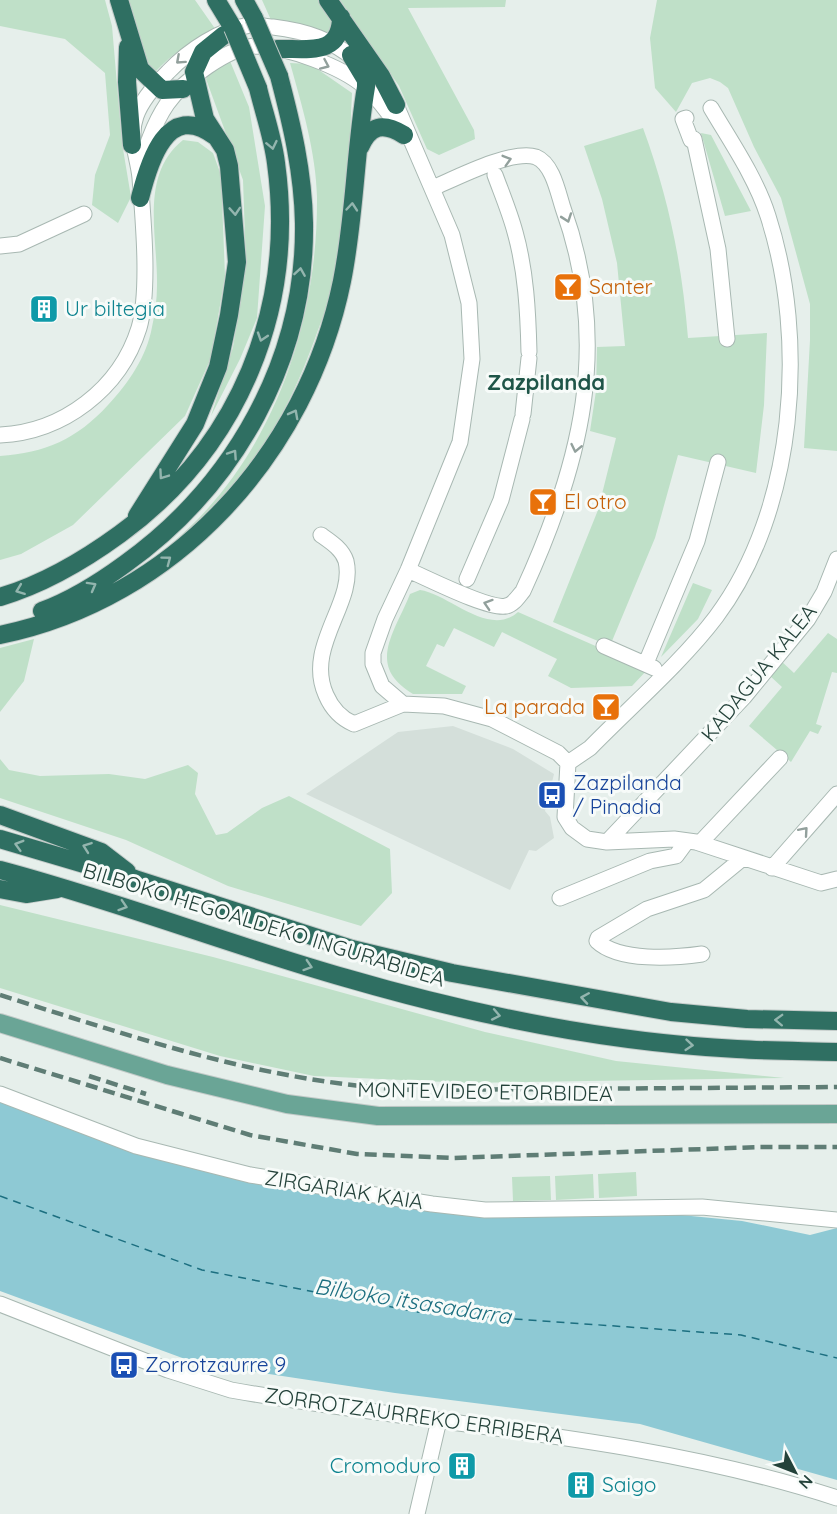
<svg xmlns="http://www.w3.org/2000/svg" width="837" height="1514" font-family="Quicksand,sans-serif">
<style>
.built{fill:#d4dfda}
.green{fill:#bfe0c8}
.water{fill:#8ec9d4}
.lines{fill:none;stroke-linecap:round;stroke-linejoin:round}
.ferry{stroke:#1c6f80;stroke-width:1.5;stroke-dasharray:8 6;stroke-linecap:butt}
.minor-casing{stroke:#a8b8b2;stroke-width:17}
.major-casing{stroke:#c2cac8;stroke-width:20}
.highway-casing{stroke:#c2cac8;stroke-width:20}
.minor{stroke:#fff;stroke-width:15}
.major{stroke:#6aa596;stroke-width:18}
.highway{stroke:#2f6f62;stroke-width:18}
.rail{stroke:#5f7d75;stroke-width:4.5;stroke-dasharray:12 6;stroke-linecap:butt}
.highway-bridge-casing{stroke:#c2cac8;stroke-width:20;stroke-linecap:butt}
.highway-bridge{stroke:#2f6f62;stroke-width:18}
.oneway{stroke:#92a09c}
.oneway2{stroke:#93b5ae}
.labels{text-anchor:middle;stroke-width:6;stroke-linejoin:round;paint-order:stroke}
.food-label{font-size:21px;fill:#c56008;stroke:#f7fbf9;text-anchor:start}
.culture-label{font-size:21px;fill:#0d838f;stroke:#f7fbf9;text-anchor:start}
.street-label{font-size:21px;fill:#24423a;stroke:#f7fbf9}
.transit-label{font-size:21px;fill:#164399;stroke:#f7fbf9;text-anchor:start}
.neighbourhood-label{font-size:22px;font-weight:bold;fill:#1f5548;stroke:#f7fbf9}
.water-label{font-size:22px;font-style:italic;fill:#1c6f80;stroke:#f7fbf9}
</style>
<rect width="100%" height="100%" fill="#e6efeb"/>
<path class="built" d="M453,726L513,749L554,774L545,811L550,817L554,838L536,851L529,850L510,890L306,794L398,732Z"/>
<path class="green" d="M0,0H105L112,26L122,143L131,197L118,223L92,205L95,175L110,135L105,73L65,39L0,26Z
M126,0H195L216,30C192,40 173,53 155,72L145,62Z
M262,0H319L335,21L331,37L271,20Z
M340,0H506L505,7L408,8L474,130L475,139L439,155L427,149L399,86Z
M657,0H837V451L804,448L810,340V304L781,198L754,147L728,88L720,82L710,78L692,83L676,112L655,88L650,38Z
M230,61L249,107L265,206L257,318L240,359L211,416L233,347L246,265L243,180L206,79L210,73Z
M290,63L310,64L352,93C349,155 349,218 336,279C332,296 324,314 318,330C283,430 241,491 158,556C171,544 185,532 198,519C280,434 318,313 317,197C316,152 302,106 290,63Z
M643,128C669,199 682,264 688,338L767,333L764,405L756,473L678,455L655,538L612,641L605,644L553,622L598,510L616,438L590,431L596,391L597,347L625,346L617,263L602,199L584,146Z
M701,133L711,135L751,211L725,216Z
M183,140L198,142L213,153L221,175L225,276L211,358L185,416L73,525L21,554L0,560V456C45,453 77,439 108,405C128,384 147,356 152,327C155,314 157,299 157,286C158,237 139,175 183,140Z
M693,583L712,590L698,619L661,657Z
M420,590C449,594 489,638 518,612L648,669L632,686L571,688L548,676L557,659L502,632L494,647L454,628L444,647L437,644L426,666L466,686L462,694H413C366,666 394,634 410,594Z
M828,633L837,639V673L832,672L816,724L822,726L818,734L810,731L791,762L749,726L782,687L769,675L780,660L794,673Z
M34,639L24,681L0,712V648Z
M0,759L9,770L40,776L109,774L145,779L188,765L198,773L195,794L216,835L227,833L262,808L289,796L390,849L392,893L361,926L228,886L126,840L0,798Z
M0,905L213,957L485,1032L616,1061L784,1078L468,1083L314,1076L220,1056L0,988Z
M636,1172L637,1196L599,1198L598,1174Z
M593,1174L594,1198L556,1200L555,1176Z
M550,1176L551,1200L513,1201L512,1177Z"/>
<path class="water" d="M0,1099L99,1139L331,1191L608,1213L681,1215L742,1221L810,1235L837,1228V1480L640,1424L395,1393L196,1363L0,1291Z"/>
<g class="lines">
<path class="ferry" d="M0,1196L202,1270L417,1312L741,1335L837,1358"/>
<g class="minor-casing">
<path id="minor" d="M389,96L396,105L452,235L469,303L472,359L460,442L408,570L385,619L373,653V664L382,686L403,704L444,706L492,719L558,753L568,763
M686,118L683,119L691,140L694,139L718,249L727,339
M140,172C144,151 154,123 167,104C183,81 229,46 257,46C288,47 340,66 364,86C378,98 389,113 399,128
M495,175C502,194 510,213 515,232C526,271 528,312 529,352
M0,246L19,244L84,214
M523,414L529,358
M0,435C63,432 120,389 139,328C150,290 143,218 140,178C138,156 128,138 136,116C142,99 156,84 168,72C189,50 219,30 250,25C257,24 266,27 273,27C307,31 332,40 359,62
M321,535C331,542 342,549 346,561C356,603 304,646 326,695C332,709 340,718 354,724L403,704
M408,570C427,578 489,610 506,606C513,605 518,597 523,591C581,465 612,344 563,208C558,193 553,164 536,157C512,149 456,178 433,188
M467,579L501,500L522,419
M604,646L654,668
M646,663L697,541L718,462
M568,763L590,748C630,707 682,662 716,617C796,510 808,340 768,216C756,178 731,142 711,108
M568,763L565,817L572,828L587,839L607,842L674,839L696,842L821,883L837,879
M607,842L744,697L808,619L824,592L837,559
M700,843L780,758
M772,868L837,794
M560,898L650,861L676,856L687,841
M702,954C674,958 619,962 597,941L598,938L647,909L704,890L743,858
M0,1094L136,1146L250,1175L432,1204L485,1210L702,1207L837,1220
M0,1304L168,1370L231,1390C433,1426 640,1434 837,1498
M417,1514L439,1420"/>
</g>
<g class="major-casing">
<path id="major" d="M0,1023L167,1075L287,1104L378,1116L837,1114"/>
</g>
<g class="highway-casing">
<path id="highway" d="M119,0L140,69L162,90L183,89
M216,0L233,28
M244,0L254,18
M328,0L381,76L396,105
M128,47L127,82L132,145
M277,49C306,48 341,57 341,17
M360,147C370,125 383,122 404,135
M140,198C149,162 167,100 215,136
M137,516L195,424L218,367L229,315L237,262L229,166L225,150L205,119L194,72L203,52L224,35
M0,597C44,584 83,561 120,534C239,447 296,309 276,163C273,138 264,113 258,88
M42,611C72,600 99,583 125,564C234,486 306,360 304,223C303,172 292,125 279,76
M0,635C175,599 307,453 342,281C355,217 355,151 366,87V80L351,55
M0,815L101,852L127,872
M0,839L135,879L352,949L452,973L671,1012L747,1019L837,1021
M0,870C117,901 230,945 346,978C473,1015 605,1042 737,1049C770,1051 804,1051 837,1052
M0,889L26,894L57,889"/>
</g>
<use href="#minor" class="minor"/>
<use href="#major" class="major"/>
<use href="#highway" class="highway"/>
<path class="rail" d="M0,995C137,1038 266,1083 412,1090L837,1087
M0,1058L250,1135L357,1154L453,1158L760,1147H837
M89,1076L146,1094"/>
<g class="highway-bridge-casing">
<path id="highway-bridge" d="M254,18L279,76
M233,28L258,88"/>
</g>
<use href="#highway-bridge" class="highway-bridge"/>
</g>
<defs><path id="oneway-chevron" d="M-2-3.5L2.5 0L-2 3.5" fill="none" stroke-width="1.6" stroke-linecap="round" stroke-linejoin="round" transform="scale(1.5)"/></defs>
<g class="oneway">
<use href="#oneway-chevron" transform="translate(180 60) rotate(138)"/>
<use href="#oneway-chevron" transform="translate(325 65) rotate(24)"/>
<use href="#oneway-chevron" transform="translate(507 160) rotate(-17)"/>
<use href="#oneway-chevron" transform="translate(567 218) rotate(71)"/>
<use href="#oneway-chevron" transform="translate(576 448) rotate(102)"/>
<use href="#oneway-chevron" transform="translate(488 604) rotate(-162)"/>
<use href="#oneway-chevron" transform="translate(804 831) rotate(-49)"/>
</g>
<g class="oneway2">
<use href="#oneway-chevron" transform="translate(272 145) rotate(78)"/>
<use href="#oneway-chevron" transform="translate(352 207) rotate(-85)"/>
<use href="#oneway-chevron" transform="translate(235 211) rotate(86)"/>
<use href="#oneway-chevron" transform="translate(300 272) rotate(-81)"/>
<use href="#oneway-chevron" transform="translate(262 337) rotate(108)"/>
<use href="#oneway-chevron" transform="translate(294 414) rotate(-62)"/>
<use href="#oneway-chevron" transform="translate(233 454) rotate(-56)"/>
<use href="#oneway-chevron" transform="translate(163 475) rotate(125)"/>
<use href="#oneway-chevron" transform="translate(167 560) rotate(-37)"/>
<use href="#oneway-chevron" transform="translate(92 586) rotate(-29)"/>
<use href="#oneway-chevron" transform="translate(20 590) rotate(159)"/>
<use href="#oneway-chevron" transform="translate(19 845) rotate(-164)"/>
<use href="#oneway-chevron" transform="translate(87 847) rotate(-160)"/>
<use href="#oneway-chevron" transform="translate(123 906) rotate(18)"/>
<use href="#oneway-chevron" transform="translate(308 966) rotate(18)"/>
<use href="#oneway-chevron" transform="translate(585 998) rotate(-171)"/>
<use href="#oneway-chevron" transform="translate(496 1015) rotate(11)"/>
<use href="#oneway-chevron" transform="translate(779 1020) rotate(-178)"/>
<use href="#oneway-chevron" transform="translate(689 1045) rotate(5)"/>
</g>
<defs>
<g id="bar-square" transform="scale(1.5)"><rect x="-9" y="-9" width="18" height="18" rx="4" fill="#e8710a" stroke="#f7fbf9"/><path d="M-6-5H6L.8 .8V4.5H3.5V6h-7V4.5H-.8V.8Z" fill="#fff"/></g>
<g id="building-square" transform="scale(1.5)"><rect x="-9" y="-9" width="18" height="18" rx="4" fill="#0f9aa8" stroke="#f7fbf9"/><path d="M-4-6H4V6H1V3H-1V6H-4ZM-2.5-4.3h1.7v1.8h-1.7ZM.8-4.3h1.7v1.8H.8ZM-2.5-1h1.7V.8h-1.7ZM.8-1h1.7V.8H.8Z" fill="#fff"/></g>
<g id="bus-square" transform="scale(1.5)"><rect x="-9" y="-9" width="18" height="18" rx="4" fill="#1a4fb4" stroke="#f7fbf9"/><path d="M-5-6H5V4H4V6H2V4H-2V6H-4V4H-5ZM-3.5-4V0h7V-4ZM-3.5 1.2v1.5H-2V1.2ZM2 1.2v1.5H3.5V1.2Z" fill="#fff"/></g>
</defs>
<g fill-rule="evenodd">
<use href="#bar-square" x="568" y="287"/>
<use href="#building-square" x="44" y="309"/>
<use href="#bar-square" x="543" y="502"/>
<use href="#bar-square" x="606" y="707"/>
<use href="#bus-square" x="552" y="795"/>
<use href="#bus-square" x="124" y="1365"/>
<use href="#building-square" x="462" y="1466"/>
<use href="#building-square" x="581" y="1485"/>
</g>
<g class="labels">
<g class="food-label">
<text x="589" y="294">Santer</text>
<text x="564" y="509">El otro</text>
<text x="585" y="714" text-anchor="end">La parada</text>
</g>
<g class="culture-label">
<text x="65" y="316">Ur biltegia</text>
<text x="441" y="1473" text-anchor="end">Cromoduro</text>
<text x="602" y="1492">Saigo</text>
</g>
<g class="street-label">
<text transform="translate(759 673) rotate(-51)" y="7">KADAGUA KALEA</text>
<text transform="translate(264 925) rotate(17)" y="7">BILBOKO HEGOALDEKO INGURABIDEA</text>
<text transform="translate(485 1092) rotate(1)" y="7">MONTEVIDEO ETORBIDEA</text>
<text transform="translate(344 1190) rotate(9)" y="7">ZIRGARIAK KAIA</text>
<text transform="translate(414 1416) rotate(8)" y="7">ZORROTZAURREKO ERRIBERA</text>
</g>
<g class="transit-label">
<text x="573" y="790">Zazpilanda<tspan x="573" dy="24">/ Pinadia</tspan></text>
<text x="145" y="1372">Zorrotzaurre 9</text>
</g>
<g class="neighbourhood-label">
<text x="546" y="390">Zazpilanda</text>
</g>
<g class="water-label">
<text transform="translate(413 1301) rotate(9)" y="8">Bilboko itsasadarra</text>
</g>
</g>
<g transform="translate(795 1472) rotate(132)" stroke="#f7fbf9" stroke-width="4.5" paint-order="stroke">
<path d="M0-4.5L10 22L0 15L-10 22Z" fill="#24423a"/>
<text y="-9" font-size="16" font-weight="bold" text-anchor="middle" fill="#24423a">N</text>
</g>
</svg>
